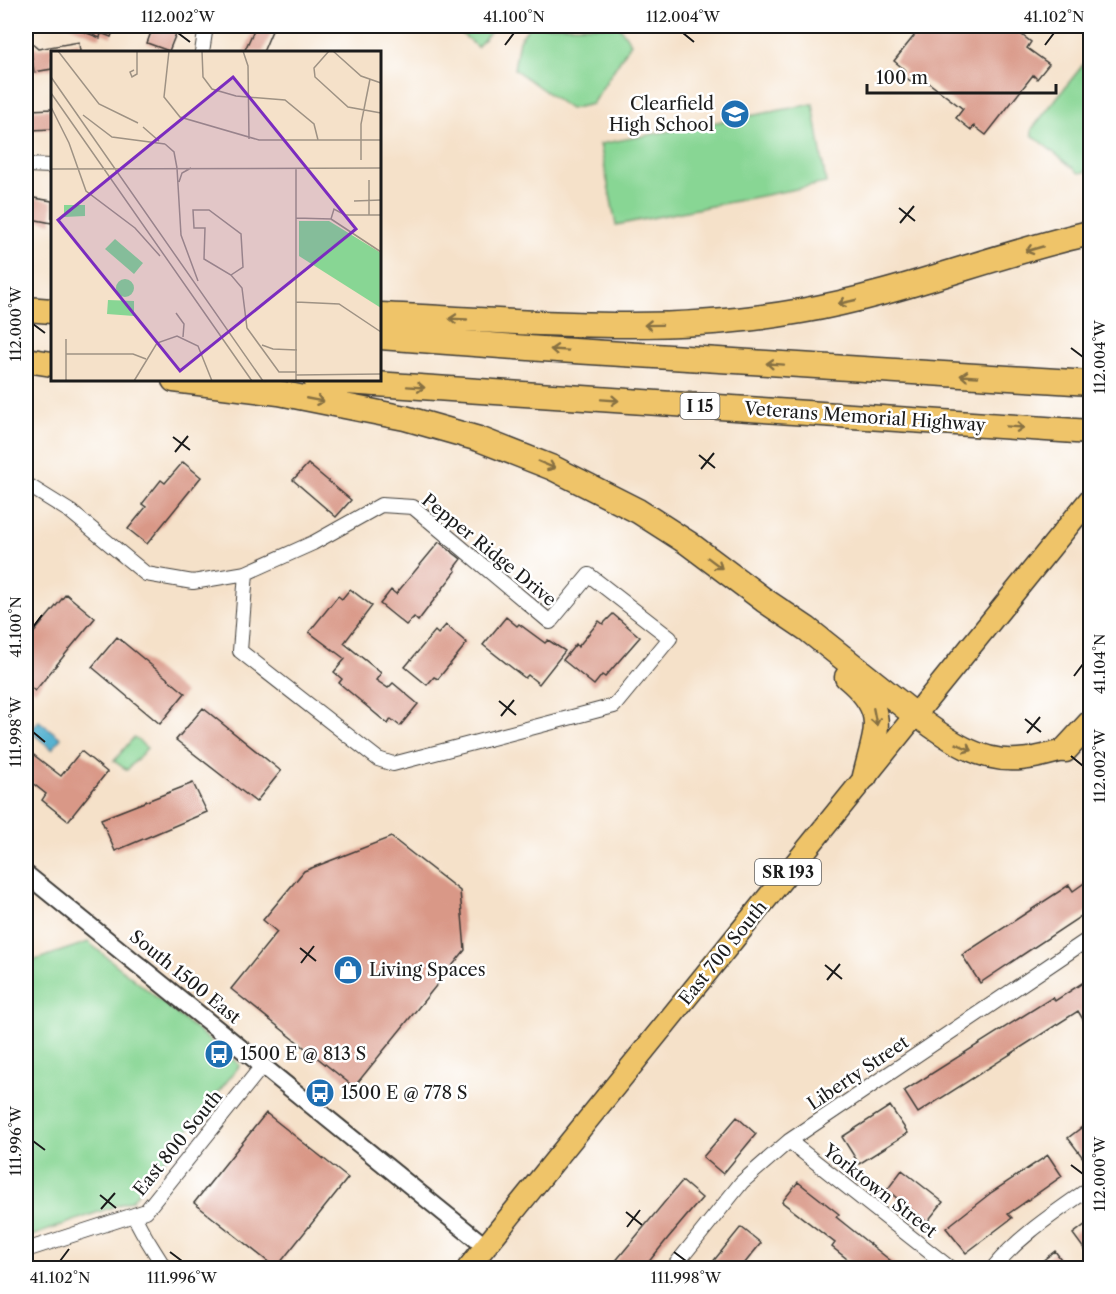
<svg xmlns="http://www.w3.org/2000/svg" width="1116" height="1294" font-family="'Libre Caslon Text',serif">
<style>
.green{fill:#88d694;stroke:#527958;stroke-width:1.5}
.water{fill:#52b1d0;stroke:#376676;stroke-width:1.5}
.building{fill:#d99887}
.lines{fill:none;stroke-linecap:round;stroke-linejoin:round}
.minor-casing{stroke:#3d3a36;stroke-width:16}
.tertiary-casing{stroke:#3d3a36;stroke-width:20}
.primary-casing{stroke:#3d3a36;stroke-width:24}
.motorway-casing{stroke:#3d3a36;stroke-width:27}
.minor{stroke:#fff;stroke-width:14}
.tertiary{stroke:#fff;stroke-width:16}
.primary{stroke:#efc469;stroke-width:21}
.motorway{stroke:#efc469;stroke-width:24}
.oneway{stroke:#867042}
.ticks{fill:none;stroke:#1c1c1c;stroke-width:2}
.labels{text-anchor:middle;stroke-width:5;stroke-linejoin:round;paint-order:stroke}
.shield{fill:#fff;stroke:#606060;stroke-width:1.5}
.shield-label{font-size:16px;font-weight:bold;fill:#1c1c1c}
.poi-label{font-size:18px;fill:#1c1c1c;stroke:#fff;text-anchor:start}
.street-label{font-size:18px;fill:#1c1c1c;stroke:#fff}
.inset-road{fill:none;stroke:#9e9284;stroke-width:1.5}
.view{fill:#7b2cbf;fill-opacity:0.15;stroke:#7b2cbf;stroke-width:3}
.inset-edge{fill:none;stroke:#1c1c1c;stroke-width:3}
.neatline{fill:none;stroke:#1c1c1c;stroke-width:2}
.ticks-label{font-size:15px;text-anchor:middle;fill:#1c1c1c}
</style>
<rect width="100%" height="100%" fill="#fff"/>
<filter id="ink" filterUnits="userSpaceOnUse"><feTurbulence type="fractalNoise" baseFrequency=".0167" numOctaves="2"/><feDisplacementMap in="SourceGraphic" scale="12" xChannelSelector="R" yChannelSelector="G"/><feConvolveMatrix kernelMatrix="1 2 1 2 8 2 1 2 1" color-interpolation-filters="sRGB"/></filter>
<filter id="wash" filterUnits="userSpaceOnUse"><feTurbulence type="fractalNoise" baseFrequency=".008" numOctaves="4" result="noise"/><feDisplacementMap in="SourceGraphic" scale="24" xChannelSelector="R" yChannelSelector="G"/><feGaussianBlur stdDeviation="1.35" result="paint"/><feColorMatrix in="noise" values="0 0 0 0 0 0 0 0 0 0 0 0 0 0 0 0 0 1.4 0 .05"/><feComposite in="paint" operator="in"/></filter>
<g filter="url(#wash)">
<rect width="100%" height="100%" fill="#f5e1c9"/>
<path class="green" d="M453,26H496L477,47Z
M530,26H619L631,43L592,104L570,109L514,69L519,40Z
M1090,56V165L1085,172L1079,173L1032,135V129Z
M813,104L826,183L616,225L600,144Z
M134,737L147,748L127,770L114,761Z
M88,942L240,1065L132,1200L26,1238V963Z"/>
<path class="water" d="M39,721L61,738L52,749L30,731Z"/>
<g id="blocks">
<path class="building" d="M69,26H115L111,37L101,33L100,38Z
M157,26H179L169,51L147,43L153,27L156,29Z
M253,26H274L263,52H244L253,32Z
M922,26H1010L1031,42L1027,48L1049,64L1037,79L1033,75L986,135L974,126L971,130L956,118L963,109L921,77L915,85L902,74L905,70L894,61Z
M30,42L38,49L79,42L80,52H52V69L34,72Z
M52,109V129L31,130L30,110Z
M28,197L52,201V223L26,218Z
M183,462L201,477L147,544L128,529L146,507L142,504L161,480L165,483Z
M308,464L351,500L336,517L293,480Z
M439,542L461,559L454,568L456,571L418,621L414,617L406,625L380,604L391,590L396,594Z
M350,589L372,606L344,643L381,673L376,680L388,688L393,683L418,704L400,726L391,719L388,724L339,683L342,679L334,672L345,659L309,632L338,596L342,599Z
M66,594L95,618L35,691L26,683V642Z
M613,614L640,637L605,677L602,675L594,685L563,660L576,644L578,647L599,621L603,624Z
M506,617L517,626L519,624L545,643L548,640L565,651L539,684L528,675L525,678L483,645Z
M446,625L467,643L438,679L434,677L427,685L405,667L435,631L438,634Z
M117,637L185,693L160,724L92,667Z
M203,708L281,771L256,802L176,740Z
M26,749L61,776L81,751L107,772L68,821L42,800L46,794L26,778Z
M193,783L207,812L115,851L101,819Z
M391,837L460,891L465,950L354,1087L231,989L277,932L263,920L304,871Z
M1090,879V910L980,983L962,955L1069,885L1073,891Z
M1090,978V1017L1084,1021L1078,1011L918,1113L904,1091L1053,997L1055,1001Z
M890,1106L908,1133L859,1164L842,1137Z
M266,1113L348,1178L276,1268L194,1203Z
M737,1117L756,1134L723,1174L703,1157Z
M1090,1121V1167L1068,1138Z
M1048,1155L1062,1176L1008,1214L1012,1218L966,1253L946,1228L992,1192Z
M902,1170L943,1202L927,1222L887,1190Z
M682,1181L702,1198L668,1238L643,1269H609Z
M798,1182L839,1214L836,1217L901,1269H860L832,1247L835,1243L782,1202Z
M1090,1221V1257L1073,1234Z
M741,1227L761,1243L740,1269H707Z
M1055,1251L1068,1269H1032Z"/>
</g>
</g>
<g filter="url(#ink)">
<use href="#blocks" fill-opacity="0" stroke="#3d3a36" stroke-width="1.5"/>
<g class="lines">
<g class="minor-casing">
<path id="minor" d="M202,52L206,26
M26,165L52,166
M26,484L71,512L146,574L193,582L246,573L313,543L381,505L413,507L550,622L589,575L670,638L614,706L393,764L378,759L240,651L246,573
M789,1141L950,1268
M26,1250L134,1215
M161,1268L164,1267C154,1250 142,1234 134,1215L146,1211L263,1065
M673,1268L742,1182L789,1141L1090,938
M993,1268C1020,1235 1055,1213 1090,1188"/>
</g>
<g class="tertiary-casing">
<path id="tertiary" d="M26,874L486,1247"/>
</g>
<g class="primary-casing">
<path id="primary" d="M915,715C947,739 982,765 1024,759C1038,758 1052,753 1065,750
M468,1268L1090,499"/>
</g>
<g class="motorway-casing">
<path id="motorway" d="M26,309L52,311
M380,315C520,321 662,336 801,311C900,294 993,255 1090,233
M380,337L542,349L1090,383
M26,360L52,364
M174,380L279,393L405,418L479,439L553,468L638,511L688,543L764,600L807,629L915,715
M316,380L1090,432
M847,677C889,712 876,730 865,776
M1065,750L1090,723"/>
</g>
<use href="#minor" class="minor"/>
<use href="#tertiary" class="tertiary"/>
<use href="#primary" class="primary"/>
<use href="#motorway" class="motorway"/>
</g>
<defs><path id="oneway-shaft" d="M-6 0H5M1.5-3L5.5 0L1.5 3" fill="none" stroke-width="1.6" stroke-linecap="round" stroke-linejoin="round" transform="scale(1.5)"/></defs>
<g class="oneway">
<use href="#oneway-shaft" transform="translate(1034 249) rotate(164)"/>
<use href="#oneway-shaft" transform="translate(847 302) rotate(167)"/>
<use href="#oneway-shaft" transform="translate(458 319) rotate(-177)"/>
<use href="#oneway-shaft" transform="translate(653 325) rotate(179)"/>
<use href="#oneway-shaft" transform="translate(559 350) rotate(-176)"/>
<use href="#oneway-shaft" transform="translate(775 364) rotate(-176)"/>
<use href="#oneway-shaft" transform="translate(969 376) rotate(-176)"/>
<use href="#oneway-shaft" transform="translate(416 387) rotate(4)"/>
<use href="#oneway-shaft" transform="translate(315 400) rotate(11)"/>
<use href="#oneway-shaft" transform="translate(610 400) rotate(4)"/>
<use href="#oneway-shaft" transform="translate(1015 427) rotate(4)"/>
<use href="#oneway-shaft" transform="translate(547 465) rotate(23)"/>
<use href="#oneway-shaft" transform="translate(715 563) rotate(37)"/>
<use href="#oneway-shaft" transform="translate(875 717) rotate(79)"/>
<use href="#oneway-shaft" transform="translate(964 747) rotate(23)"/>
</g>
</g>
<path class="ticks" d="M178,33L190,42M683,33L694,42M505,45L514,33M1045,45L1054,33M899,208L915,221M900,223L914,206M33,324L45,333M1071,348L1083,357M173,437L190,450M175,452L188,436M699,455L715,468M701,469L714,453M33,627L42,615M1074,676L1083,664M499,701L516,715M501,716L514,700M1025,719L1041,732M33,732L45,742M1027,733L1040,717M1071,756L1083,766M300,948L316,961M301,963L314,946M825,965L842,979M827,980L840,964M33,1141L45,1150M1071,1165L1083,1174M100,1195L116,1208M101,1209L115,1193M626,1212L642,1225M627,1227L640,1210M170,1252L182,1261M674,1252L686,1261M60,1261L69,1249"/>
<defs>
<g id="school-disc" transform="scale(1.5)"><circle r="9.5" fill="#1f6fb2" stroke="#fff"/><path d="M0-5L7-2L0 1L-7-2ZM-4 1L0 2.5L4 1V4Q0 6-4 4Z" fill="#fff"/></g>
<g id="shop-disc" transform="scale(1.5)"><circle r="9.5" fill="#1f6fb2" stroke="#fff"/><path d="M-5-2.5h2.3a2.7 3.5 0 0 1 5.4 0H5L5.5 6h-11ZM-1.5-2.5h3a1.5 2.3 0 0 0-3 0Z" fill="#fff"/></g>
<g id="bus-disc" transform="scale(1.5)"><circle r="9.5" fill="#1f6fb2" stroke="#fff"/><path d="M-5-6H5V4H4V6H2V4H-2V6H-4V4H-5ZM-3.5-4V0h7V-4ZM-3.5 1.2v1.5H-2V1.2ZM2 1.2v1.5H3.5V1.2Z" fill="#fff"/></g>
</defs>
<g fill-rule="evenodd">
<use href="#school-disc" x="735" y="114"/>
<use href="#shop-disc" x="348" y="970"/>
<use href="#bus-disc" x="219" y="1054"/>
<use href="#bus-disc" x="320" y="1093"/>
</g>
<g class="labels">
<g class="shield">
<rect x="680.5" y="393" width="39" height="26" rx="4.5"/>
<rect x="755" y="859" width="66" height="26" rx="4.5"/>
</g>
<g class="shield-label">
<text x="700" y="412">I 15</text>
<text x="788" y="878">SR 193</text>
</g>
<g class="poi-label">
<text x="714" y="110" text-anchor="end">Clearfield<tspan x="714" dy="21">High School</tspan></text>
<text x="369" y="976">Living Spaces</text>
<text x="240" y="1060">1500 E @ 813 S</text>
<text x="341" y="1099">1500 E @ 778 S</text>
</g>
<g class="street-label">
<text transform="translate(865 417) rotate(4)" y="6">Veterans Memorial Highway</text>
<text transform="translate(489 550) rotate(39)" y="6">Pepper Ridge Drive</text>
<text transform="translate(723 953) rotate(-51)" y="6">East 700 South</text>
<text transform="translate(185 977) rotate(39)" y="6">South 1500 East</text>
<text transform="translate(858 1073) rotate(-34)" y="6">Liberty Street</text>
<text transform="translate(178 1143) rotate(-51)" y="6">East 800 South</text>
<text transform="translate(880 1191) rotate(38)" y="6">Yorktown Street</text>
</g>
</g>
<g transform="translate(51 51)">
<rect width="330" height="330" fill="#f5e1c9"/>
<path d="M13,154H34V165L13,166ZM248,170H278L330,202V257L248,205ZM64,188L92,212L83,223L54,198ZM65 237a9 9 0 1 1 18 0a9 9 0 1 1-18 0ZM57,249L83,250V265L56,263Z" fill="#88d694"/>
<path class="inset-road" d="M7,0L48,53L87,72M118,0L113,46L129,66L208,89H330M151,0L152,26L161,38L185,45L234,49L263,73L267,89M192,0L197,15L198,88M278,0L263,17L264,26L297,56L330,62M282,0L310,25L330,32M83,19L79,21L81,26L86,23V0M0,26L212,330M0,42L201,330M0,56L18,92L35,140L84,177L109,205M32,64L61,86L114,93M92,76L108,90M114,93L123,101L126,117M310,109V73L319,28M126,117L130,184L147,230M0,118L330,117M245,118V330M318,129V164M128,131L131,122L140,117M303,150L330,149M245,167L280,168L283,158L294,164H330M280,168L330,201M180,224L192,216L190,183L158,159H142L143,177H154L153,208L180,224L191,237L196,277L228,321H246M245,251L288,253L330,281M125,262L133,273L132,286M15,288V330M211,294L222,298L246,299M15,303H82L95,308M245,324L330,323M83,330L106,292L126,285L147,295L161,330"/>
<path class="view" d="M182,26L305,178L129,320L7,169Z"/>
<rect width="330" height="330" class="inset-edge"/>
</g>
<rect width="1116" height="1294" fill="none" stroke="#fff" stroke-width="66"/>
<path d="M867 84v9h189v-9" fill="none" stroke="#1c1c1c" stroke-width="3"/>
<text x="876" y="84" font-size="18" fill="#1c1c1c" stroke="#ffffff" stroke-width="4.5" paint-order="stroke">100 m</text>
<rect x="33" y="33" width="1050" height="1228" class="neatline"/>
<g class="ticks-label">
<text x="178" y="22">112.002°W</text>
<text x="514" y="22">41.100°N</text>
<text x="683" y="22">112.004°W</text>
<text x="1054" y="22">41.102°N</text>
<text transform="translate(16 324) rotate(-90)" y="5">112.000°W</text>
<text transform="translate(1100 357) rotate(-90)" y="5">112.004°W</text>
<text transform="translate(16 627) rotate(-90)" y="5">41.100°N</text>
<text transform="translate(1100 664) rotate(-90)" y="5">41.104°N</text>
<text transform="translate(16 732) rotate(-90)" y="5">111.998°W</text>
<text transform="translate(1100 766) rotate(-90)" y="5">112.002°W</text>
<text transform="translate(16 1141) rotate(-90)" y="5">111.996°W</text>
<text transform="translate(1100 1174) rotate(-90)" y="5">112.000°W</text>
<text x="60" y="1283">41.102°N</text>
<text x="182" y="1283">111.996°W</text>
<text x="686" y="1283">111.998°W</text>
</g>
</svg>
